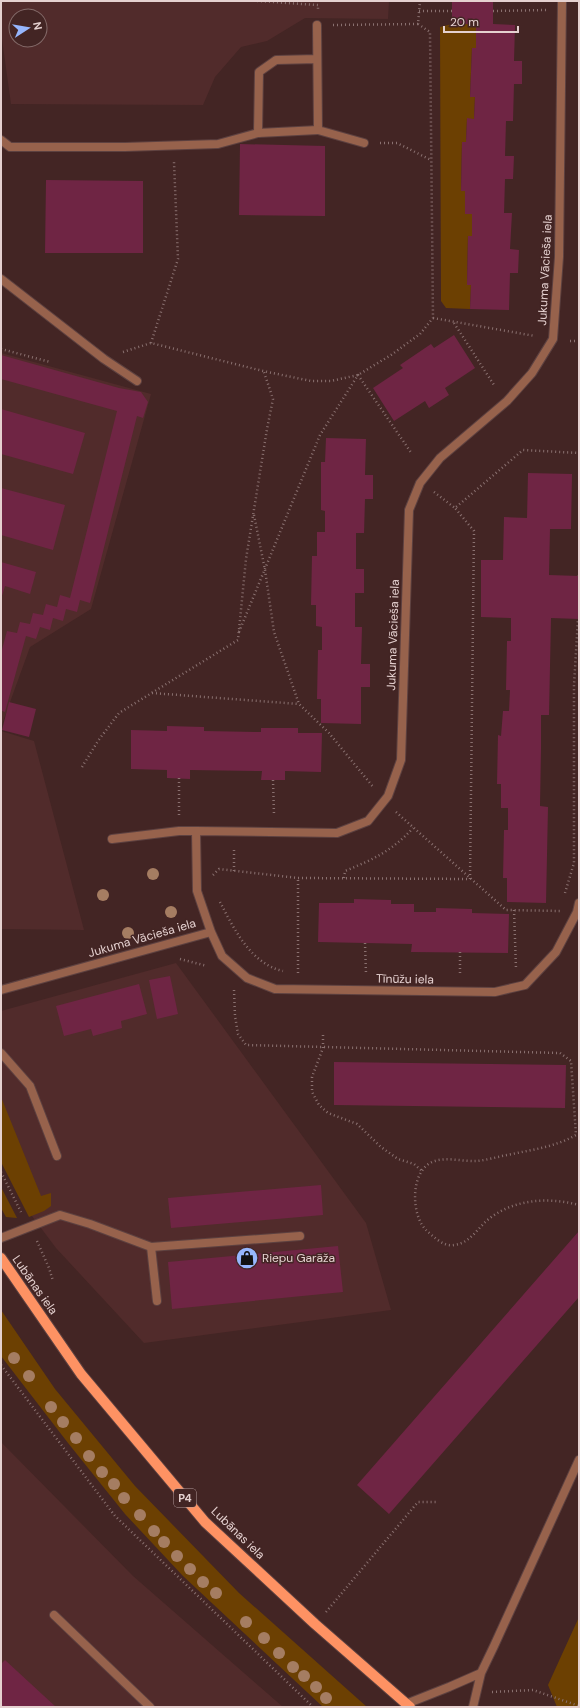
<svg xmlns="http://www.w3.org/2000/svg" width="580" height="1708" font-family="'DM Sans',sans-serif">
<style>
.built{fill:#512b2b;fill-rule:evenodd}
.green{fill:#6c4002}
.building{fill:#6f2544}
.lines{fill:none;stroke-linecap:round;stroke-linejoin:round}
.lane-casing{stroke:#5d4140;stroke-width:10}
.street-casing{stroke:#5d4140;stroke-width:10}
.primary-casing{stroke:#5d4140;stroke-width:12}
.path{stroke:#8a7170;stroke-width:2.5;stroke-dasharray:1 3;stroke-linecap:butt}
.lane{stroke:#97624c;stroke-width:8}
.street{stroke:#97624c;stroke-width:8}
.primary{stroke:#fe9263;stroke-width:10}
.tree{fill:#a57d62}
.labels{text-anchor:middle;stroke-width:3;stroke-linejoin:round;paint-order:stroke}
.shield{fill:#432524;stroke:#b49d9c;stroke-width:1}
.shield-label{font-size:11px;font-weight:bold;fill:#e5d1d0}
.street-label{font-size:12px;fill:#e5d1d0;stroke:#432524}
.poi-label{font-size:12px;fill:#e5d1d0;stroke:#432524;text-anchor:start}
</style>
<rect width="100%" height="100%" fill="#432524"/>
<path class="built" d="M1,1H389L388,19L305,18L267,41L241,47L215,77L203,105L11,104L1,32ZM16,16H40V40H16Z
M1,353L151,394L91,609L30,647L1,727Z
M1,731L34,741L84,930L1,929Z
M176,963L366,1223L391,1310L144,1343L56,1248L26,1208L1,1143V1011Z
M1,1442L133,1576L283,1707H1Z"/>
<path class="green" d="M452,24H476V48H472L470,97H475L474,119H467L466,142H462L461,191H465V214H472V236H468L467,285H471L470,309L446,308L441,301L440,27Z
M1,1097L41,1196L51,1193V1206L44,1211L29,1217L1,1162Z
M1,1187L17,1218L6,1217L1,1208Z
M1,1310L55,1389L135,1486L239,1593L367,1707H323L183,1576L125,1514L68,1443L1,1356Z
M579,1617V1707H557L548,1685Z"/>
<path class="building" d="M452,1H493V24L515,25L514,61H522V84H514L513,121H506L505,156H514L513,179H505L504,213H512L510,249L519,250L518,273H510L509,310L470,309L471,285H467L468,236H472V214H465V191H461L462,142H466L467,118L474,119L475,97H470L472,48H476V24H452Z
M240,144L325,146V216L239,215Z
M46,180L143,181V253H45Z
M454,335L475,368L445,388L449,395L429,408L425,401L394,421L373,388L403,368L400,365L431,344L434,348Z
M1,355L119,388L141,392L148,402L143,418L137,416L90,603L80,600L77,612L66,609L63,621L53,618L50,630L40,627L36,639L26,636L5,712L2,711L1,715V653L7,631L17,633L20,622L30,624L33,613L43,615L46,604L57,607L60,595L70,598L117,411L1,379Z
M1,409L85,433L73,474L1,454Z
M326,438L366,439L365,475H373V499H365L364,533H356V569H364V593H355V627H362L361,664H370V687H361V724L321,723V699H317L318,650H322V627L316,626V605H311L312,556H317V532H325V511L321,510V462H325Z
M528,473L572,474L571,529H550L549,575L579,576V619L551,618L549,715H541V749L540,806L548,807L546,903L507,902V878H503L504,830H508V808H501V784H497L498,735L501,736L503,711H509L510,690H506L507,641H511V618L481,617V560H503L504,517L527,518Z
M1,488L65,505L53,550L1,535Z
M1,562L36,572L30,594L5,586L1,599Z
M9,702L36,709L29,737L2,730Z
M167,726L204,727V731L261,732V728H298V733H322L321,772L285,771V780H261L262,771L190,770V779L167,778V770L131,769V730L167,731Z
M354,899L391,900V904H414V912H436V908L472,909V913L509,914L508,953L411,952L412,944L318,942L319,903H354Z
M170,976L178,1014L157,1019L149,980Z
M139,984L147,1014L121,1021L122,1028L93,1036L91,1029L64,1036L56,1006Z
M334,1062L566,1065L565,1108L334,1105Z
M321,1185L323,1215L171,1228L168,1198Z
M579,1231V1297L389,1514L357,1485Z
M338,1246L343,1292L172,1309L168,1262Z
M5,1660L56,1707H1V1664Z"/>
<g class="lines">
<g class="lane-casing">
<path id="lane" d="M317,25L318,130L364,143
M258,133L259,72L276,60L317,59
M1,1053L30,1086L57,1156
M1,1238L60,1215L90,1224L151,1247L300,1236
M151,1247L157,1301
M54,1615L150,1707
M406,1704L449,1687L481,1673
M473,1707L481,1673L494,1646L579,1460"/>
</g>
<g class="street-casing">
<path id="street" d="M562,1L559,257L553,339L532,373L507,401L440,458L420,483L409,510L401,760L388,796L368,821L337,833L196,831L197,891L211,932L222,956L247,978L275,989L495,992L525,985L556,952L577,912L579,903
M1,140L10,147H125L218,144L258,133L318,130
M1,279L104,359L137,381
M112,839L179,831H196
M1,990L211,932"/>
</g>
<g class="primary-casing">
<path id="primary" d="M1,1258L81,1374L205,1522L315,1624L410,1707"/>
</g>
<path class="path" d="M257,1L318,5V9
M419,11H452
M493,11L547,10
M333,25L418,24L420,1
M380,143H397L431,160
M433,318L535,336
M454,323L494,385
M570,341H579
M151,343L178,259L174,162
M1,349L50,362
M123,352L151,343L263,371L311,381H331L358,375L391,355L420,334L433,318L430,32L418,24
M434,492L455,508L523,450L579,453
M254,515L265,570L274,632L299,704L329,733L374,788
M579,576V572
M239,632L320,435L358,375L412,454
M152,693L299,704
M82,767L98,741L119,713L238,640L246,559L267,429L273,399L264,372
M179,778V816
M273,780L274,815
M396,812L506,910L560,911
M234,871V847
M213,875L219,869L298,878L470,879L474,531L455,508
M344,878L345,871C374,859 392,851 413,828
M565,893L574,863V685L578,619
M220,902C234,929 251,964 283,971
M514,910L516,969
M365,943L366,974
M460,952V976
M180,959L207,966
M298,973V878
M234,990L235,1016L238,1034L246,1045L560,1053L571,1061L576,1135C555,1147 531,1150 507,1155C497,1157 487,1160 477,1161C463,1162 446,1156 432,1162C410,1172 411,1215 426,1230C433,1236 443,1247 454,1245C471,1243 477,1228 490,1218C515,1199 549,1197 579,1205
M323,1035V1048L312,1077V1092L319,1105L328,1113L357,1124L381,1147L398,1159L414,1164L422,1171
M1,1172L21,1212
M37,1241L49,1268L53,1281
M1,1365L115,1516L313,1707
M326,1612L418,1502H436
M492,1692L533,1690L579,1706"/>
<use href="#lane" class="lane"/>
<use href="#street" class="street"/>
<use href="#primary" class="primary"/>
</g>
<g class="tree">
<circle cx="153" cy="874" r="6"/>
<circle cx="103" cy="895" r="6"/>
<circle cx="171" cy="912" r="6"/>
<circle cx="128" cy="933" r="6"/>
<circle cx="14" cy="1358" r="6"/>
<circle cx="29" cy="1376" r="6"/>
<circle cx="51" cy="1407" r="6"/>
<circle cx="63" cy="1422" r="6"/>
<circle cx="76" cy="1438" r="6"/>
<circle cx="89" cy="1456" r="6"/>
<circle cx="102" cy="1472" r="6"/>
<circle cx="114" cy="1484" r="6"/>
<circle cx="124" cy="1498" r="6"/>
<circle cx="140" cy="1515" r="6"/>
<circle cx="154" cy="1531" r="6"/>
<circle cx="164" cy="1542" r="6"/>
<circle cx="177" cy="1556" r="6"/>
<circle cx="190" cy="1569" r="6"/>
<circle cx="203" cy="1582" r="6"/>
<circle cx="216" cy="1593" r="6"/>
<circle cx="246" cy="1622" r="6"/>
<circle cx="264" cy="1638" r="6"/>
<circle cx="279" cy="1653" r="6"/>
<circle cx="293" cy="1667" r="6"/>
<circle cx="304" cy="1676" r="6"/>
<circle cx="316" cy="1687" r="6"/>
<circle cx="326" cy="1698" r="6"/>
</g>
<defs>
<g id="shop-disc" transform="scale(1.15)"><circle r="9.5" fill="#96b6fd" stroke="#432524"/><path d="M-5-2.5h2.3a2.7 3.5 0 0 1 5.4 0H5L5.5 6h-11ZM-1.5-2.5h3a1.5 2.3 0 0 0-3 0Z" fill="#111"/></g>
</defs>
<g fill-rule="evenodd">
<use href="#shop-disc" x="247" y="1258"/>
</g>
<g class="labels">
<rect class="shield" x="174" y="1489" width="22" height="18" rx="3"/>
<g class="shield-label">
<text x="185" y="1502">P4</text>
</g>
<g class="street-label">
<text transform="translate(545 270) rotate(-87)" y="4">Jukuma Vācieša iela</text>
<text transform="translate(393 635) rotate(-88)" y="4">Jukuma Vācieša iela</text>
<text transform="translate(142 938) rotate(-16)" y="4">Jukuma Vācieša iela</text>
<text transform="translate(405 979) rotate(1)" y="4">Tīnūžu iela</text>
<text transform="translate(35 1285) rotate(55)" y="4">Lubānas iela</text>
<text transform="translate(238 1533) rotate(44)" y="4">Lubānas iela</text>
</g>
<g class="poi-label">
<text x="262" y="1262">Riepu Garāža</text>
</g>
</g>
<rect width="580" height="1708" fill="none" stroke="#e5d1d0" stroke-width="4"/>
<g transform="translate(28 28) rotate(78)"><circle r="19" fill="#432524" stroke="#846a69"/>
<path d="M0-3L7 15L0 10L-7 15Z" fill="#96b6fd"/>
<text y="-6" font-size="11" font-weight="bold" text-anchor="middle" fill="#e5d1d0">N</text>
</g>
<path d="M444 26v6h74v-6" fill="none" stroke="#e5d1d0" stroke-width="2"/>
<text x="450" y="26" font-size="12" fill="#e5d1d0" stroke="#432524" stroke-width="3" paint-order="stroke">20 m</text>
</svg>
